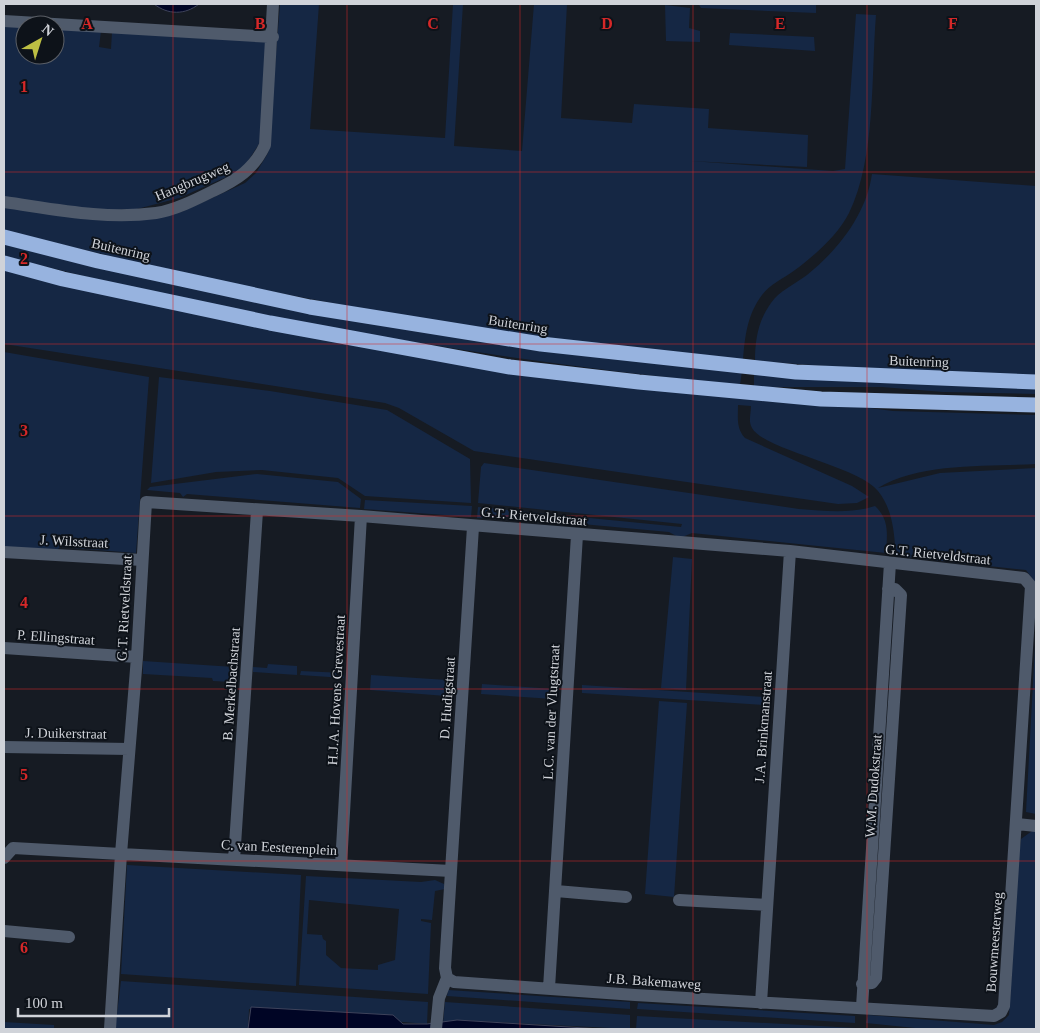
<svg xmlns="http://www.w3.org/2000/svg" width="1040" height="1033" font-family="'Times New Roman',serif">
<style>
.green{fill:#152744;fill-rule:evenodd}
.water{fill:#000525;stroke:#3e435b}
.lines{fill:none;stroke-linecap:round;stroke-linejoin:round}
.minor{stroke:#4f5a6b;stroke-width:12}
.highway{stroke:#97b3df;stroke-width:15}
.grid{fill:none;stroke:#d62828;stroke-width:1;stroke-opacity:0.55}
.labels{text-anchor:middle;stroke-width:4;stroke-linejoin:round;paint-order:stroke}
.street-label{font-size:14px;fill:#d0d3d9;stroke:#0d1219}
.grid-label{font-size:16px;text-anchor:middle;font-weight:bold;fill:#d62828;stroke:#0d1219;stroke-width:4;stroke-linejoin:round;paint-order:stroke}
</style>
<rect width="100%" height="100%" fill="#161b23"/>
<path class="green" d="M280,4H319L310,129L445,138L453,4H463L454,146L522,151L534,4H567L561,118L632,123L634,104L709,109L708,128L808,135L807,167L691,161L833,171L845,169L856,14L876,15C871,76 876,158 849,213C838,235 814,256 795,270C784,278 769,285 762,295C747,315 745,337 743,360C679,353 615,346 552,338C367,314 184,276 4,230V208L181,212L245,183L256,173L268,153Z
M816,4V13L701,8L699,5Z
M665,5L690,8L689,28L700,31V42L666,41Z
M4,24L25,25V55H55V27L101,31L99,47L111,49L112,32L269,40L261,141L242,170L179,198L137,209L91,211L4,200Z
M730,33L814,37L815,51L729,45Z
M872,174L1036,186V375L883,370L755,361C755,340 758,321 771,303C779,291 795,284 807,275C838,250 866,215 872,174Z
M4,242L218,292L742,371L740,385C492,360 245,319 4,256Z
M4,268L319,337L893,411L1036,415V464C989,467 920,462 878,488L940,473L1036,468V584L1026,570L896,556C894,532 893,510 878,491C858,466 764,450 752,428C748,421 751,414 751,406L738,405C738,418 736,428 745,438L852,486L869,497L857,503L838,504L474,451L399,408L385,403L4,344Z
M4,352L149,377L136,553L60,547L56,551L4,547Z
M754,372L1036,386V394L943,392L882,387H767L754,386Z
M159,377L270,391L387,410L470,459L471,503L365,496L338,478L262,470L216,472L151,483Z
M484,463L799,509C825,511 850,514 875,506C890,520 887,535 886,553L692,533L680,538L669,532L504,517L477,518L478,507L681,527L682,524L478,503L481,467Z
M257,474L338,482L361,499L360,508L187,494L183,497L180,493L147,490L150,487Z
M365,500L472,506L471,517L364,509Z
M673,557L692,559L686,690L661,688Z
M1036,628V814L1026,812Z
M143,661L234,667L232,682L213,681L212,678L143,674Z
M268,664L297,666V675L253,672V667L267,668Z
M301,671L344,673V678L300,675Z
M371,675L447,680L446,696L370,690Z
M482,684L554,689L553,699L481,694Z
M582,685L765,697V705L582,693Z
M659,701L687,703L674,897L645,894Z
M1032,831H1036V1029H925L866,1023L868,1015L994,1025L1002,1022L1009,1015L1019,854L1021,839Z
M127,865L301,875L296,986L121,974Z
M306,876L421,882L435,880L444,884L445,889L435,891L432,920L421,919V921L431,923L428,994L299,985ZM309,900L399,909L395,960L378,965V970L341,968L326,955V941L323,939L322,935L307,934Z
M121,981L428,1002L427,1024L249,1009L248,1029H115Z
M448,990L630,1002V1009L447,996Z
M445,1002L630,1015V1029L457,1020L443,1023Z
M638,1003L855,1016V1023L637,1009Z
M637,1016L856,1028L636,1029Z
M4,1022L54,1025V1028H4Z"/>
<path class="water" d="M154,4H199C185,15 168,15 154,4Z
M251,1007L393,1015L403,1024H427L457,1020L601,1029H248Z"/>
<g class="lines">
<path class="minor" d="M4,21L273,37
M4,202C54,209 105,220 156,213C175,210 195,200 213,191C237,180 254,169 265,145L273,4
M4,552L142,560
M4,648L137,657
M4,747L129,749
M1017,824L1036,826
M4,858L13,848L121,854L137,657L146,502L361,516L790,551L1024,578L1031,586L1004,1006L1001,1012L994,1016L635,995L454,982L447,978
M234,860L257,511
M341,865L361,516
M451,871L473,527
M556,891L626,897
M679,900L767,905
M4,931L69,937
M862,984L872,983L876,978L901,595L895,589H888
M549,988L577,535
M761,1003L790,551
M862,1007L890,563
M110,1029L121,854L451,871L445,968L447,978L439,998L436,1029"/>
<path class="highway" d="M4,237L98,261L310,307L541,344L796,372L1036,382
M4,263L63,279L270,323L510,367L639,382L821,399L1036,405"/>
</g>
<path class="grid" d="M173,4V1029M347,4V1029M520,4V1029M693,4V1029M867,4V1029M4,172H1036M4,344H1036M4,516H1036M4,689H1036M4,861H1036"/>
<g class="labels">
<g class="street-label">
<text transform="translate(192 181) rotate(-23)" y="5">Hangbrugweg</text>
<text transform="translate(121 249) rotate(13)" y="5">Buitenring</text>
<text transform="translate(518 324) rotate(9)" y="5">Buitenring</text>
<text transform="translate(919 361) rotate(2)" y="5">Buitenring</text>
<text transform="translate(534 516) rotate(5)" y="5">G.T. Rietveldstraat</text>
<text transform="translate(74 541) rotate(3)" y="5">J. Wilsstraat</text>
<text transform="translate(938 554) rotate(6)" y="5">G.T. Rietveldstraat</text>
<text transform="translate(124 608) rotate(-87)" y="5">G.T. Rietveldstraat</text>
<text transform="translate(56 637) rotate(4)" y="5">P. Ellingstraat</text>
<text transform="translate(231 684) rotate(-86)" y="5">B. Merkelbachstraat</text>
<text transform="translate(336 690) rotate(-87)" y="5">H.J.A. Hovens Grevestraat</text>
<text transform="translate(447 698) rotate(-86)" y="5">D. Hudigstraat</text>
<text transform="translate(551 712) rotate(-87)" y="5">L.C. van der Vlugtstraat</text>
<text transform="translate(763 727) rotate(-86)" y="5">J.A. Brinkmanstraat</text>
<text transform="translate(66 733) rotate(1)" y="5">J. Duikerstraat</text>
<text transform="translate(873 786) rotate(-86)" y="5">W.M. Dudokstraat</text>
<text transform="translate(279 847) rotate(3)" y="5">C. van Eesterenplein</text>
<text transform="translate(994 942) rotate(-86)" y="5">Bouwmeesterweg</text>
<text transform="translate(654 981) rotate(4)" y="5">J.B. Bakemaweg</text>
</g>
</g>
<g class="grid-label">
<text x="87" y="29">A</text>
<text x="260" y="29">B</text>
<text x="433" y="29">C</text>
<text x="607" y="29">D</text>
<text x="780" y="29">E</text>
<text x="953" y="29">F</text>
<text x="24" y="92">1</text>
<text x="24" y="264">2</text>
<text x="24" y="436">3</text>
<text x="24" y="608">4</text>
<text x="24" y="780">5</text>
<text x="24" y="953">6</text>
</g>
<rect width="1040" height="1033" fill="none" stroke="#d0d3d9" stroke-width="10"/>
<g transform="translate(40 40) rotate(39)"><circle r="24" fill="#0d1219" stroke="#5b5f66"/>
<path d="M0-4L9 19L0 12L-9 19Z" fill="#bdbf43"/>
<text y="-8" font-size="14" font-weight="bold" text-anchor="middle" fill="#d0d3d9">N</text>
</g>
<path d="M18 1008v8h151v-8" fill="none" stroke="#d0d3d9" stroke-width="2.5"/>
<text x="25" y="1008" font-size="15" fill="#d0d3d9" stroke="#0d1219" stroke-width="4" paint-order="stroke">100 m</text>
</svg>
